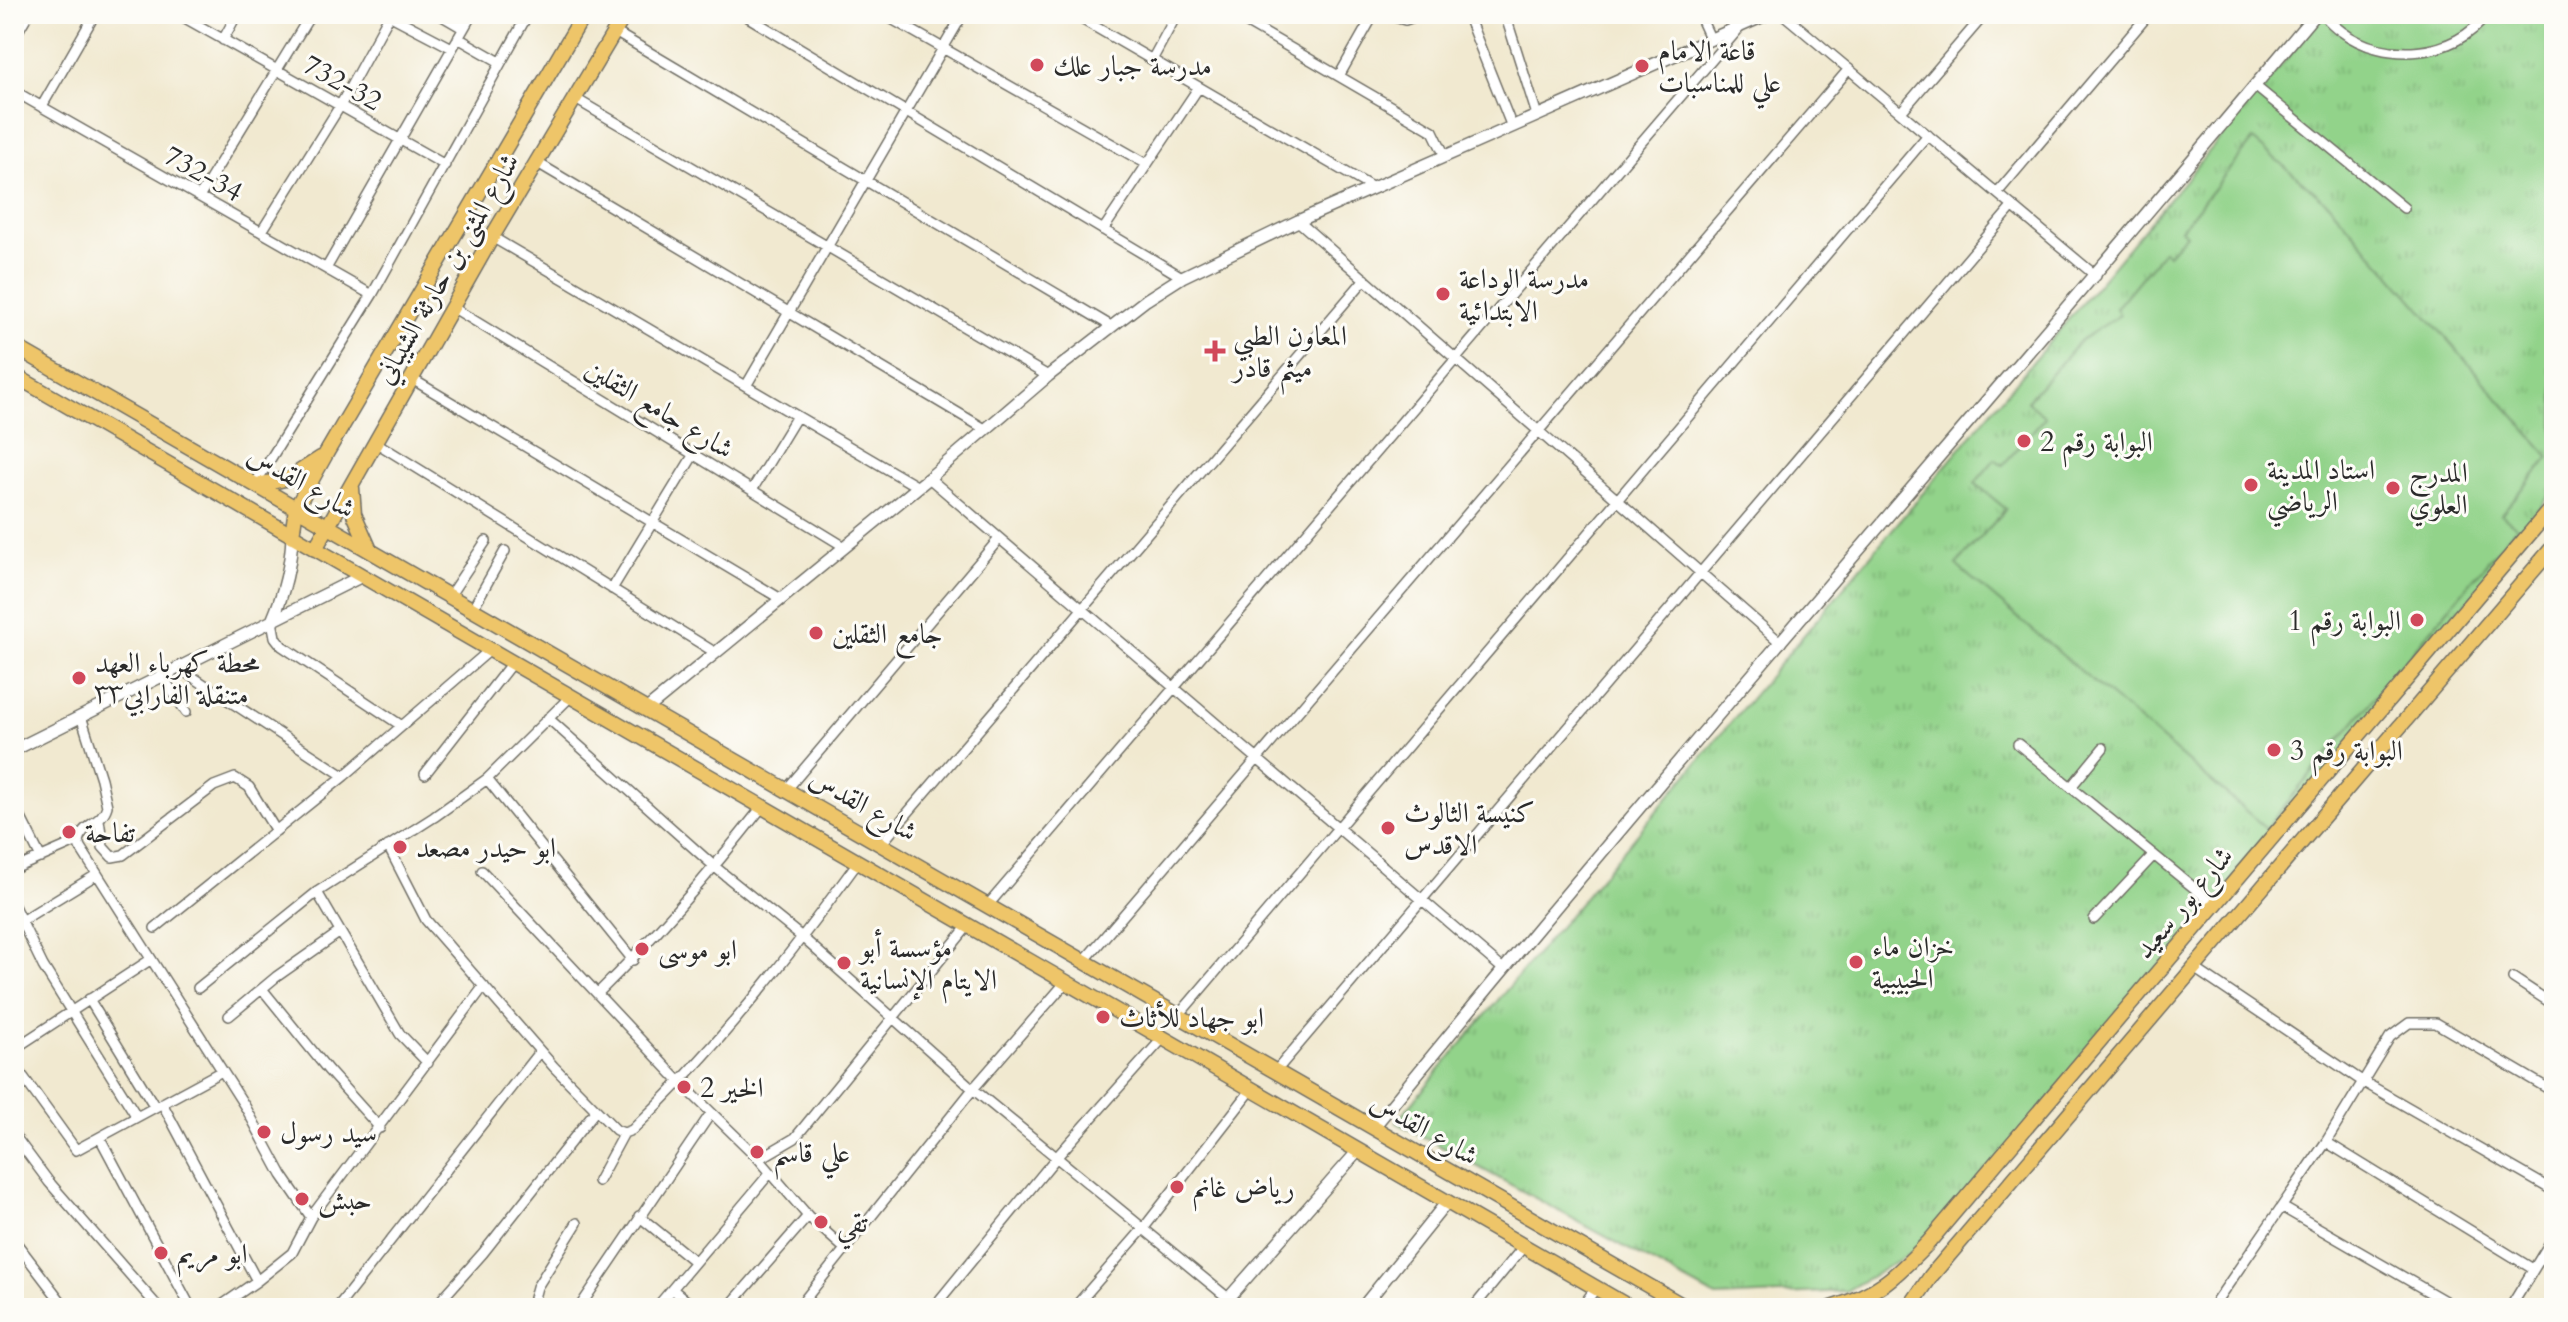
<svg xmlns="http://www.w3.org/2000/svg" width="2568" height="1322" font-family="Cardo,Amiri,serif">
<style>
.grass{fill:url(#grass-tufts);stroke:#5e7f5a;stroke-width:2}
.garden{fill:#92d38a;stroke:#5e7f5a;stroke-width:2}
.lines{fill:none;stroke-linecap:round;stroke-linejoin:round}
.minor-casing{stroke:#706e65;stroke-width:12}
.tertiary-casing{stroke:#706e65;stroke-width:14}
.primary-casing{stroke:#706e65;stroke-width:17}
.minor{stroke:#fff;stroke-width:9}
.tertiary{stroke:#fff;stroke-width:11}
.primary{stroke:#eec569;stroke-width:14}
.poi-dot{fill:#d1495b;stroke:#fdfcf7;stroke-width:3}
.labels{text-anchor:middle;stroke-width:6;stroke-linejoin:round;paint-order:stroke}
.poi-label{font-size:28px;fill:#2b2b2b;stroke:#fdfcf7;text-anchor:start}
.street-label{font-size:28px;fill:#2b2b2b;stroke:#fdfcf7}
</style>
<defs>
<pattern id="grass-tufts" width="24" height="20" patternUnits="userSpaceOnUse" patternTransform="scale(2)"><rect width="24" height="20" fill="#92d38a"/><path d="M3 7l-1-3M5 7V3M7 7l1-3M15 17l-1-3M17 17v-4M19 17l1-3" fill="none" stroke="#7eb577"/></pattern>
</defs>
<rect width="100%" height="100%" fill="#fdfcf7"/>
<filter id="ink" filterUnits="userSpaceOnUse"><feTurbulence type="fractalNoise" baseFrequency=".0125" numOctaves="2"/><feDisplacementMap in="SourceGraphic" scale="16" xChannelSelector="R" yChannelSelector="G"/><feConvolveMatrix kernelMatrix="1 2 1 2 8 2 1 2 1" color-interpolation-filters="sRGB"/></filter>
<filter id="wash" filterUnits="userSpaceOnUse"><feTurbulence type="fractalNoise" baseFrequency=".006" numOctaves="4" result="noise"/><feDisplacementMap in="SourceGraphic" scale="32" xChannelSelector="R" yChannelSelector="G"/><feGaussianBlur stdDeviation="1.8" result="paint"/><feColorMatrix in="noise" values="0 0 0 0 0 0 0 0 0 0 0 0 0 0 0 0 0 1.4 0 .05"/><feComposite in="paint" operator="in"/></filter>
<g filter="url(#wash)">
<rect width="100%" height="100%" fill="#f1e9d0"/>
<path class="grass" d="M2324,14H2554V490L2414,672L1928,1243L1846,1291L1716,1297L1396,1122Z"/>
<path class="garden" d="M2253,140L2329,204L2550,457L2501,514L2519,529L2517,531L2514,530L2266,828L1956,565L2006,509L1975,483L1995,459L2003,465L2045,417L2027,401L2081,340L2120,315L2116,308L2164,250L2168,254L2186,234L2181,229Z"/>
</g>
<g filter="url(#ink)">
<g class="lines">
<g class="minor-casing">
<path id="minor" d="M178,14L445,165
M439,14L463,28
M743,14L1182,277
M883,14L1147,164
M1073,14L1373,188
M1232,14L1433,131L1445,156
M1384,14L1405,20L1422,14
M1467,14L1512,127
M1505,14L1537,115
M1699,14L1710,38
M1783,14L2096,276
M2323,14C2328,20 2334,26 2341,31C2384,64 2456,58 2487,14
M389,15L452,48
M615,32L1111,326
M14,38L28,14
M458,38L500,62
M223,40L237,14
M1152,60L1177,14
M1339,76L1374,14
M2255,86L2404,208
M14,91L372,295
M574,98L1048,376
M42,106L95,14
M1901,112L1985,14
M536,162L985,429
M1997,193L2149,14
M200,196L311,14
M1298,221L1781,643
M1103,230L1199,87
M262,231L340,106L390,14
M492,237L918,487
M327,267L472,14
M452,307L845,547
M412,379L781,599
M746,386L963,14
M375,442L716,653
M929,478L1503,969
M255,484L372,295L528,14
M752,490L797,416
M612,589L694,454
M450,595L486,541
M473,608L505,551
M272,621L275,637L282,646L402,726
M179,668L344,776
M162,676L186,712
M81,716L101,779L107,806C102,824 83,823 78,841L80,847L246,1108L282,1175L311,1217
M548,718L715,867L803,938L973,1089L1228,1298
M2018,744L2215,905
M425,774L511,664
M487,779L633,960
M2071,787L2103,748
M787,789L999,539
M14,804L41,858
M99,820L103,847L112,857L123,855L214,786L235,778L249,787L276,831
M881,844L1365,279
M388,846L426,920L554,1067L616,1130L624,1133
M14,869L78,841
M482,871L681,1083L759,1159L808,1216L845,1249
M317,892L400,1034L428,1063
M988,905L1740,27
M14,906L43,966L137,1117
M2094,919L2154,855
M21,921L96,875
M155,928L344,776L490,650
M1084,961L1849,69
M2194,968L2362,1081L2554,1191
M2513,978L2554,1005
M198,988L317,892L434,817L487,779L570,697
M263,990L328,1070L380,1128
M598,993C657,935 711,872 762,807
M89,999L155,1107
M229,1016L276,977L340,932
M1178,1016L1928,135
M14,1049L150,960
M14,1064L76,1150L222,1071
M1275,1072L2013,206
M162,1103L257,1281
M14,1135L49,1182L159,1308
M100,1138L191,1308
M2326,1142L2533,1269
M759,1159L795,1138L967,927
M598,1181L624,1133L632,1130C717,1049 789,957 858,862
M2282,1207L2457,1308
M639,1216L694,1261
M14,1240L66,1308
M672,1289L695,1308
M218,1308L257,1281L292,1253L311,1217L484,986
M337,1308L540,1051
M434,1308L483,1253L596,1110
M541,1308L534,1298L537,1287L577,1223
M579,1308L711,1113
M656,1308L770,1173
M728,1308L808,1216
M798,1308L973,1089L1066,982
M933,1308L1055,1159L1163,1038
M1074,1308L1143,1229L1252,1089
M1473,1308L1524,1246
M1581,1308L1596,1288
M2212,1308L2326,1142L2390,1037L2409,1023H2436L2554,1092
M2510,1308L2554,1236"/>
</g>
<g class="tertiary-casing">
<path id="tertiary" d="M272,621C284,593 291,567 292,536
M647,709L929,478L1048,376L1146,300L1182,277L1298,221L1768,14
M14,750L362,576
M1373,1128C1680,751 2003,387 2315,14
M1220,1308L1358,1151
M1362,1308L1447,1202"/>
</g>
<g class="primary-casing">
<path id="primary" d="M14,346L1687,1308
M14,375L1631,1308
M257,485L290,478L321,458
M352,488L354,514L369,548
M292,536L296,508L327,452L584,14
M315,549L492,237L625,14
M1831,1308C1878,1294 1895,1277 1928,1243L2554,505
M1909,1308L1931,1276L2554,546"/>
</g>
<use href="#minor" class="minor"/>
<use href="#tertiary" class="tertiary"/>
<use href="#primary" class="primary"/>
</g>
</g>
<g class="poi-dot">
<circle cx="1037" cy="65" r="8"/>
<circle cx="1642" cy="66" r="8"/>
<circle cx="1443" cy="294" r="8"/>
<path d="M1211 339h8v8h8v8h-8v8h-8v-8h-8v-8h8z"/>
<circle cx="2024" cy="441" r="8"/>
<circle cx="2251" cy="485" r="8"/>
<circle cx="2393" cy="488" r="8"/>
<circle cx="2417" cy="620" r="8"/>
<circle cx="816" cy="633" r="8"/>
<circle cx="79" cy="678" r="8"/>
<circle cx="2274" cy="750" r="8"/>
<circle cx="1388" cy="828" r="8"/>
<circle cx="69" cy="832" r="8"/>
<circle cx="400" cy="847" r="8"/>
<circle cx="642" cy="949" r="8"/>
<circle cx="1856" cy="962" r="8"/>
<circle cx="844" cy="963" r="8"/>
<circle cx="1103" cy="1017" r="8"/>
<circle cx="684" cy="1087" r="8"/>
<circle cx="264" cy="1132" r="8"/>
<circle cx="757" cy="1152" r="8"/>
<circle cx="1177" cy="1187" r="8"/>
<circle cx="302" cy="1199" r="8"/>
<circle cx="821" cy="1222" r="8"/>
<circle cx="161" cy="1253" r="8"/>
</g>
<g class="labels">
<g class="poi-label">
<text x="1658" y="60">قاعة الامام<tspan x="1658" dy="32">علي للمناسبات</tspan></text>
<text x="1053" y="75">مدرسة جبار علك</text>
<text x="1459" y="288">مدرسة الوداعة<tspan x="1459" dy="32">الابتدائية</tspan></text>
<text x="1233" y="345">المعاون الطبي<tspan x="1233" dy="32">ميثم قادر</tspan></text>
<text x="2040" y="451">البوابة رقم 2</text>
<text x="2267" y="479">استاد المدينة<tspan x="2267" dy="32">الرياضي</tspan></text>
<text x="2409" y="482">المدرج<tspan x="2409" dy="32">العلوي</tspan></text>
<text x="2401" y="630" text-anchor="end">البوابة رقم 1</text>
<text x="832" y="643">جامع الثقلين</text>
<text x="95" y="672">محطة كهرباء العهد<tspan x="95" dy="32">متنقلة الفارابي٣٣</tspan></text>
<text x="2290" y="760">البوابة رقم 3</text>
<text x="1404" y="822">كنيسة الثالوث<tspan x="1404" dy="32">الاقدس</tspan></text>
<text x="85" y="842">تفاحة</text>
<text x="416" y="857">ابو حيدر مصعد</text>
<text x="1872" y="956">خزان ماء<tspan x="1872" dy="32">الحبيبية</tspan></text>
<text x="860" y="957">مؤسسة أبو<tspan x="860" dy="32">الايتام الإنسانية</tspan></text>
<text x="658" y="959">ابو موسى</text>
<text x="1119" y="1027">ابو جهاد للأثاث</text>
<text x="700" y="1097">الخير 2</text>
<text x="280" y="1142">سيد رسول</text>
<text x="773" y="1162">علي قاسم</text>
<text x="1193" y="1197">رياض غانم</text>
<text x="318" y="1209">حبش</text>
<text x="837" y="1232">تقي</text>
<text x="177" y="1263">ابو مريم</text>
</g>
<g class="street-label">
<text transform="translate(343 82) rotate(29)" y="10">732-32</text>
<text transform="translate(204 173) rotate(29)" y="10">732-34</text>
<text transform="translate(446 268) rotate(-60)" y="10">شارع المثنى بن حارثة الشيباني</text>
<text transform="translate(660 408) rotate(31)" y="10">شارع جامع الثقلين</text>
<text transform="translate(302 481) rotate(30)" y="10">شارع القدس</text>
<text transform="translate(864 804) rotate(30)" y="10">شارع القدس</text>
<text transform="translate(2183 902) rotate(-50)" y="10">شارع بور سعيد</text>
<text transform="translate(1425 1128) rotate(30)" y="10">شارع القدس</text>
</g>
</g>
<rect width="2568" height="1322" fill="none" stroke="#fdfcf7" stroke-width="48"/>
</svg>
